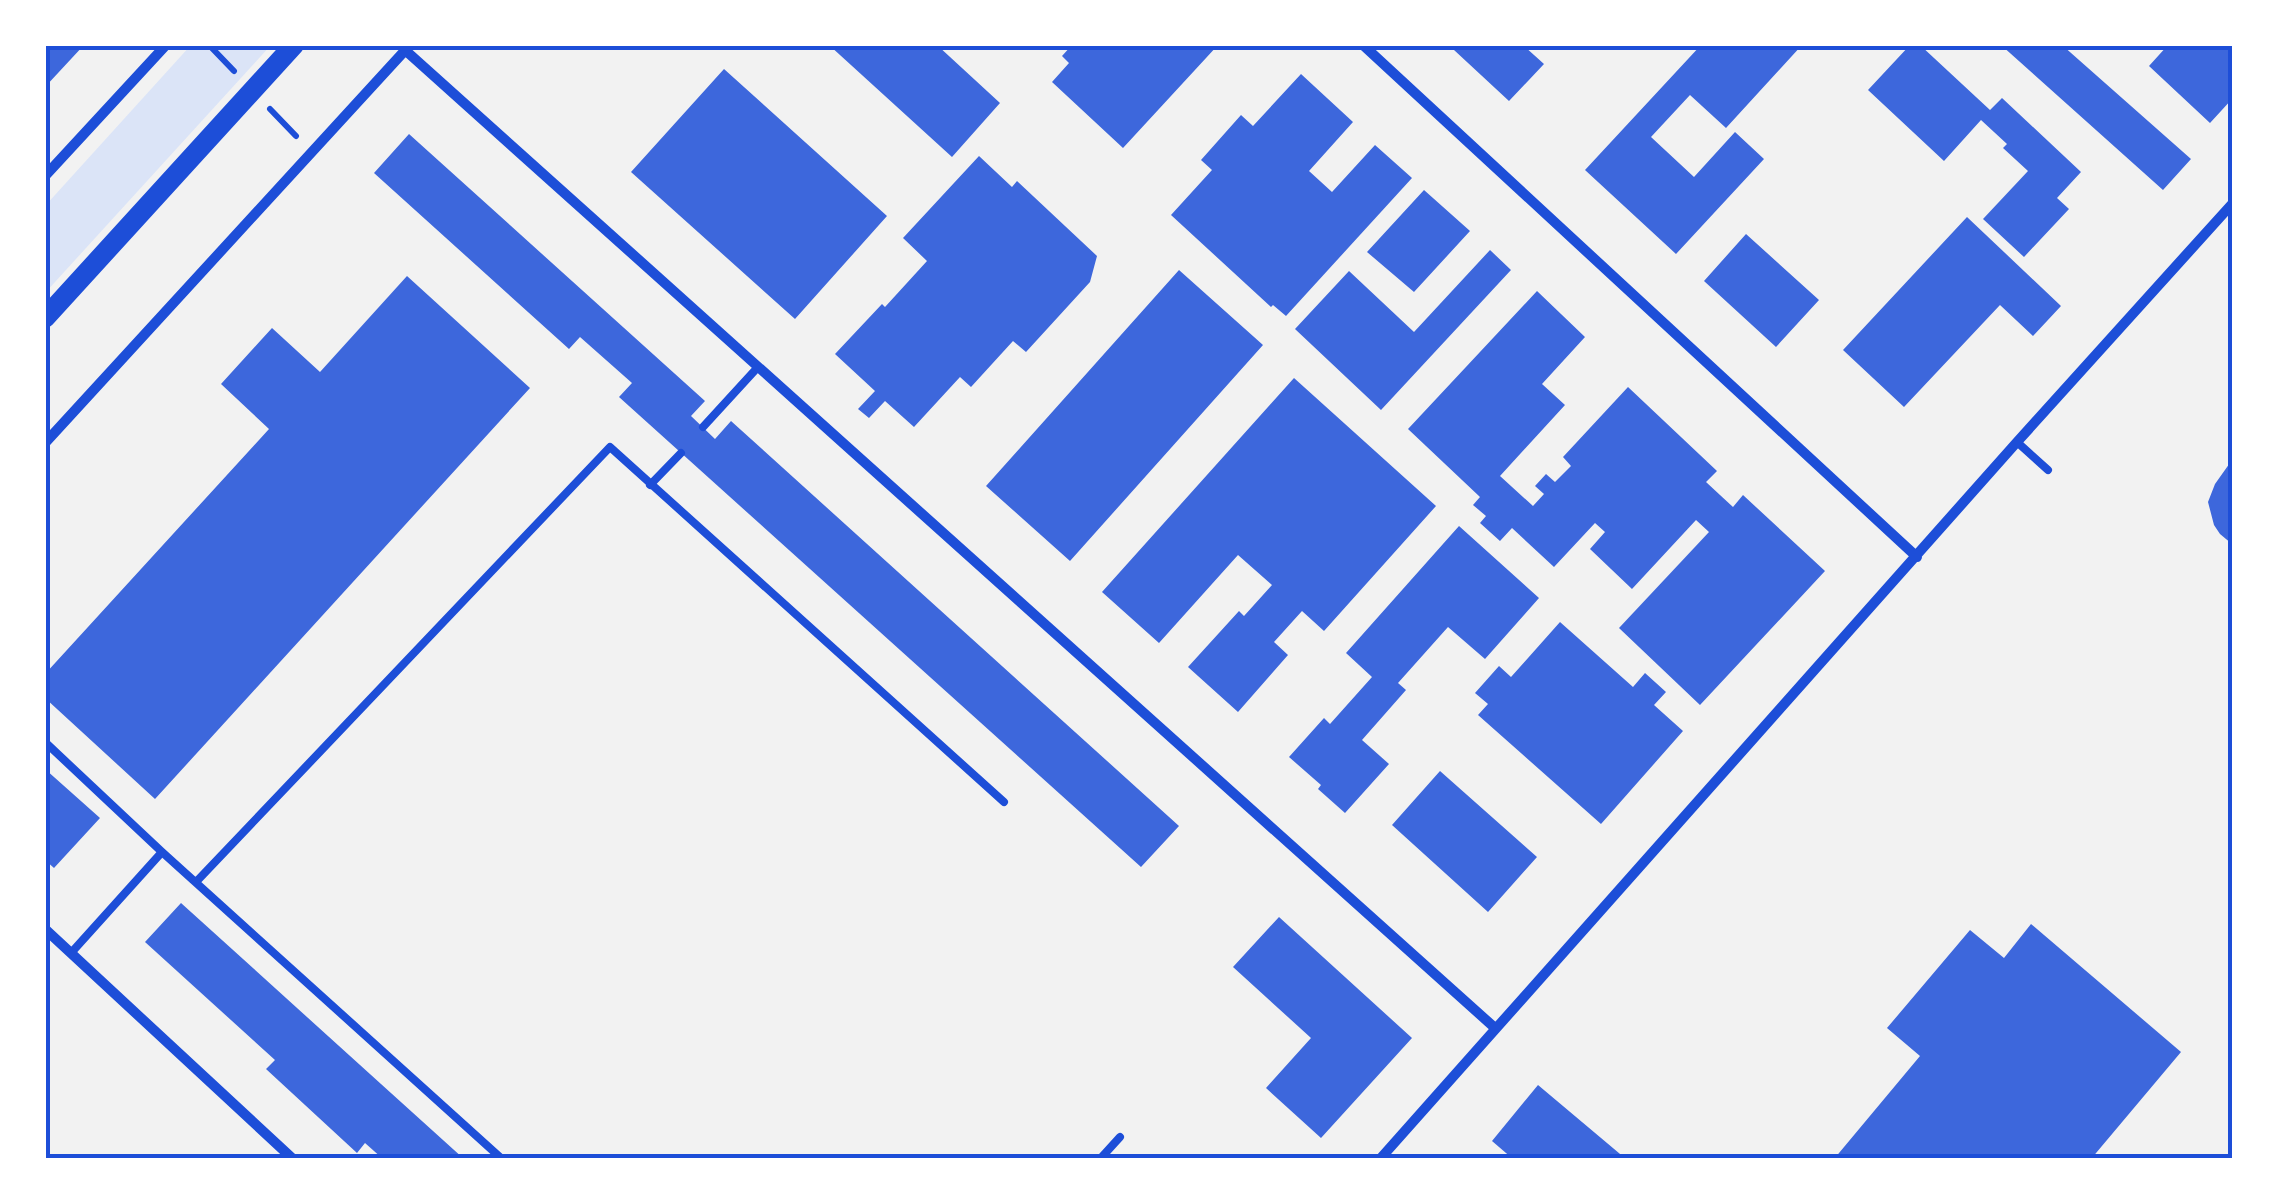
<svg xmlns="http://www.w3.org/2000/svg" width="2277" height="1204" font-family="'Sofia Sans Condensed',sans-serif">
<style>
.green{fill:#dbe4f7}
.building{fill:#3d67dc}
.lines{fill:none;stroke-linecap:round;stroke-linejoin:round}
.path{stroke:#1d4ed8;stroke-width:6}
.service{stroke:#1d4ed8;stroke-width:8}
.minor{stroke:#1d4ed8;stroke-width:10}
.secondary{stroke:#1d4ed8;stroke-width:20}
.neatline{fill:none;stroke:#1d4ed8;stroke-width:4}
</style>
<rect width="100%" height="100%" fill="#f2f2f2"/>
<path class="green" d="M191,45H271L45,293V206Z"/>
<path class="building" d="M45,45H84L45,87Z
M829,45H937L1000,103L952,157Z
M1072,45H1218L1123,148L1052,82L1069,63L1062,56Z
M1459,45H1523L1544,64L1509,101L1454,50Z
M1701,45H1802L1726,128L1690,95L1651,137L1694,177L1735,132L1764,159L1676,254L1585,170Z
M1910,45H1920L1990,110L2002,98L2081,172L2057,198L2069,209L2024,257L1983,219L2028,171L2003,148L2007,144L1981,120L1944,161L1868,90Z
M2001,45H2062L2191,159L2163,190Z
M2168,45H2232V99L2210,123L2149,66Z
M724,69L887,216L795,319L631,172Z
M1301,74L1353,122L1309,171L1332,192L1375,145L1412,178L1286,316L1273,305L1271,307L1171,215L1212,170L1201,160L1241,115L1253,126Z
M409,134L705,401L691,416L715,439L731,421L1179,826L1141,867L619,397L632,383L580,337L569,349L374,173Z
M979,156L1012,187L1017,181L1097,256L1090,282L1026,352L1013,341L971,387L960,377L914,427L885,401L869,418L858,409L875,391L835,354L882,304L885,307L927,261L903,238Z
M1424,190L1470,231L1414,292L1367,252Z
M1967,217L2061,306L2033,336L2000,305L1904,407L1843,350Z
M1746,234L1819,300L1776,347L1704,281Z
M1490,250L1511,270L1381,410L1295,329L1349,271L1414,332Z
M1179,270L1263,345L1070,561L986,486Z
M407,276L530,388L155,799L45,698V674L269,429L221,384L272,328L320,372Z
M1537,291L1585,337L1542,384L1565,405L1500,476L1533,506L1544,494L1535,486L1546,474L1555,482L1571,466L1563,457L1628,387L1717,471L1706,482L1720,495L1733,507L1743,495L1825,571L1700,705L1619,628L1709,532L1696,520L1632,589L1590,549L1605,532L1595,523L1554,567L1512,528L1500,541L1480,523L1486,516L1473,505L1480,497L1408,429Z
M1294,378L1436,506L1324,631L1302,611L1274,642L1288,655L1238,712L1188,667L1239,611L1244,616L1272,585L1238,555L1159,643L1102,592Z
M2232,460V544L2220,534L2214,525L2208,502L2215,484Z
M1459,526L1539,598L1485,659L1448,627L1398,683L1406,690L1362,740L1389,764L1345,813L1318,789L1321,785L1289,757L1324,718L1330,724L1372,677L1346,653Z
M1560,622L1633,687L1645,673L1666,692L1654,705L1683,731L1601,824L1478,715L1488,704L1475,693L1499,666L1511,677Z
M45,769L100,818L54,868L45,860Z
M1440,771L1537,857L1488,912L1392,825Z
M181,903L381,1084L464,1159H383L365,1143L357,1153L266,1069L275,1060L145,942Z
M1279,917L1412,1038L1321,1138L1266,1088L1311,1038L1233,967Z
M2031,924L2181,1052L2091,1159H1834L1920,1056L1887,1028L1970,930L2004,958Z
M1538,1085L1626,1159H1513L1492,1141Z"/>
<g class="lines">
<path class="path" d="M209,45L234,71
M270,109L296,136"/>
<path class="service" d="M703,427L758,367
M2017,442L2048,470
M650,485L681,453
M45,742L162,852L502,1159
M196,882L610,447L1004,802
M71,953L162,852
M1100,1159L1120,1137"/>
<path class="minor" d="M1363,45L1917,557
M405,50L1495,1028
M45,176L166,45
M45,443L410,45
M45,929L293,1159
M1380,1159L2017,442L2232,204"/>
<path class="secondary" d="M45,318L294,45"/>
</g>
<rect width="2277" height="1204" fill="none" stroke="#ffffff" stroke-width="95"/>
<rect x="48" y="48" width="2182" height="1108" class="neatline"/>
</svg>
